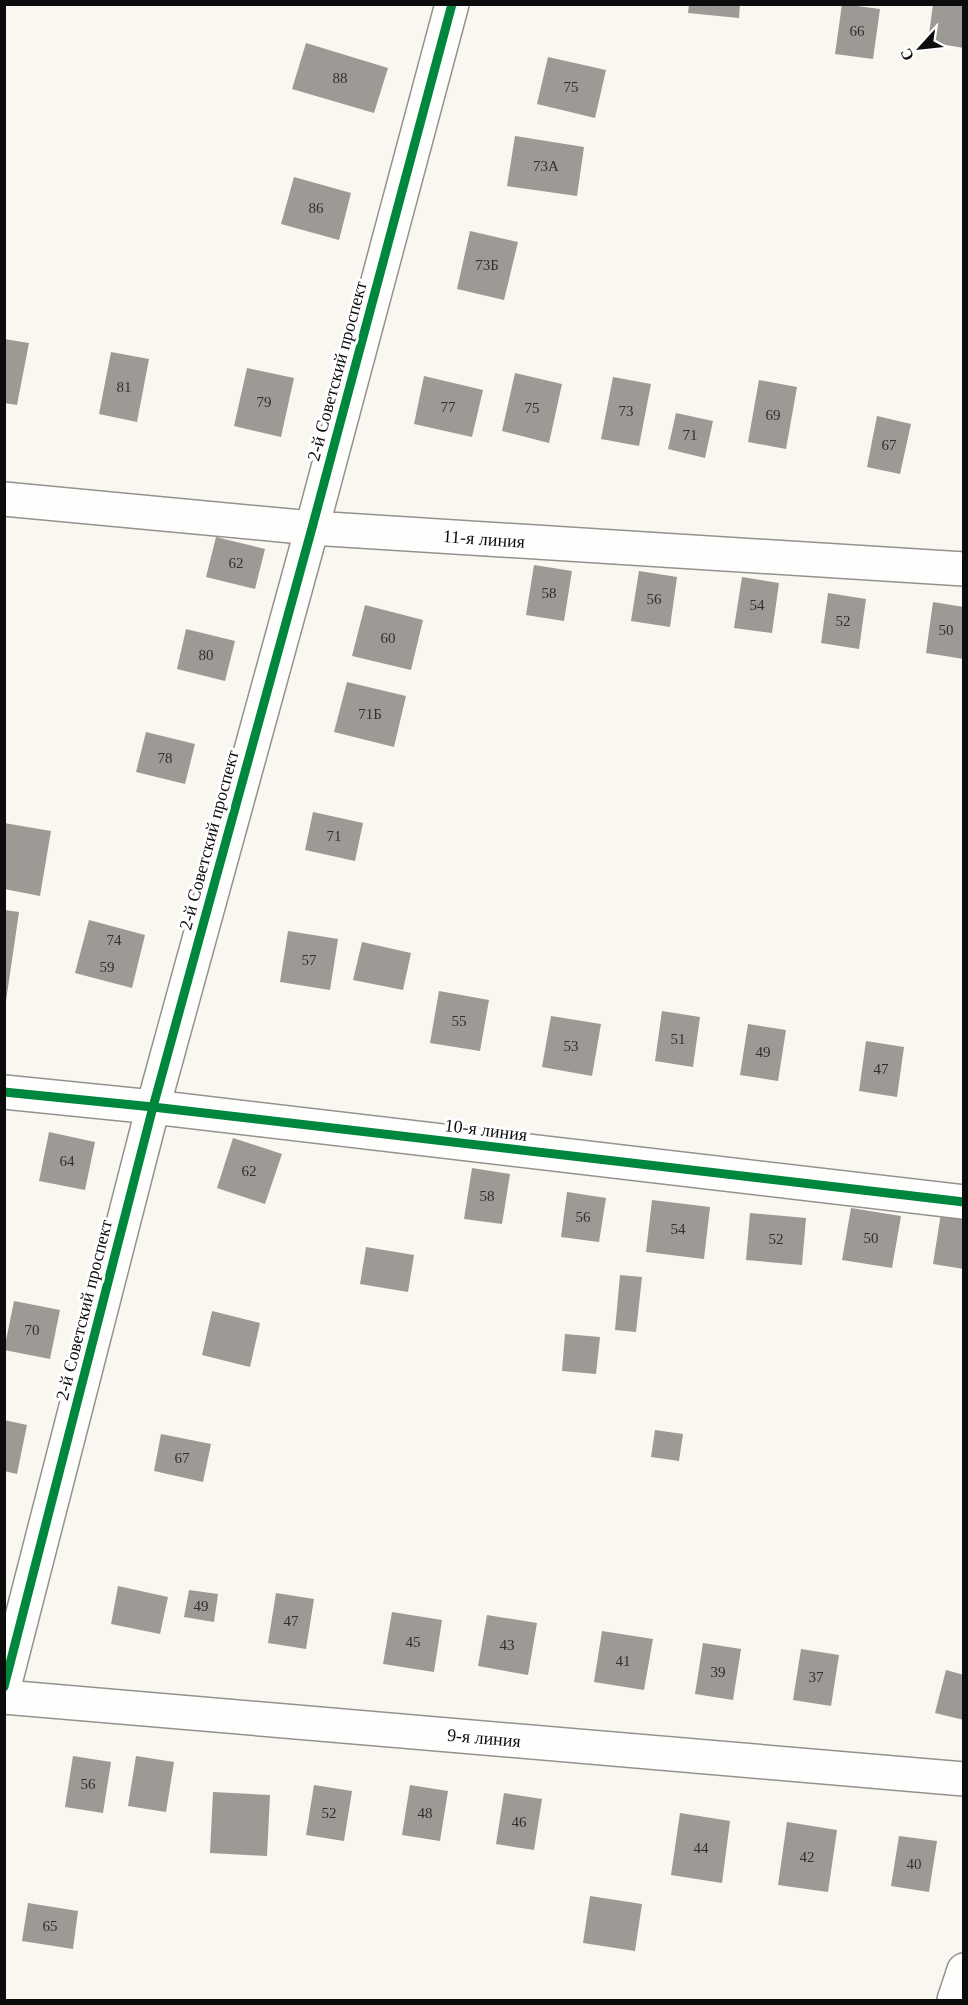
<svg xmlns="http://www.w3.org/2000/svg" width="968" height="2005" font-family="Georgia,serif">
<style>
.building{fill:#9d9a96}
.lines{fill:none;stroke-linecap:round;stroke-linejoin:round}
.minor-casing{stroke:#93928f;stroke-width:36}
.minor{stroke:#fefefd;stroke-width:33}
.cycleway-casing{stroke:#fff;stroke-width:13}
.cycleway{stroke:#00873e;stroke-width:9}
.labels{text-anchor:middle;stroke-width:6;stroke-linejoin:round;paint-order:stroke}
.number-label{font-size:15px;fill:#30302e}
.street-label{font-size:18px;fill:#0c0c0c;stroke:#fff}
</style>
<rect width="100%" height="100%" fill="#faf7f0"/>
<path class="building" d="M689,4H740L739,18L688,13Z
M842,4L880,9L873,59L835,54Z
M933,4H964V48L928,42Z
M306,43L388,68L374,113L292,89Z
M548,57L606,70L595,118L537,104Z
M515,136L584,147L577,196L507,186Z
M294,177L351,193L339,240L281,224Z
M470,231L518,242L504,300L457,289Z
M4,339L29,343L17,405L4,403Z
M111,352L149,359L137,422L99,414Z
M247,368L294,378L281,437L234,426Z
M515,373L562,384L549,443L502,431Z
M424,376L483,390L472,437L414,424Z
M613,377L651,384L639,446L601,439Z
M759,380L797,387L786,449L748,442Z
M676,413L713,421L705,458L668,449Z
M877,416L911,424L900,474L867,467Z
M216,537L265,549L255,589L206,577Z
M534,565L572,571L564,621L526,615Z
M639,571L677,577L670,627L631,621Z
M742,577L779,583L772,633L734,628Z
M828,593L866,599L859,649L821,643Z
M933,602L964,607V659L926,653Z
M365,605L423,620L411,670L352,656Z
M186,629L235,641L225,681L177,669Z
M347,682L406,696L394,747L334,732Z
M146,732L195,744L185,784L136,772Z
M313,812L363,823L355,861L305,850Z
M4,823L51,831L40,896L4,889Z
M5,910L19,912L6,1001H5Z
M89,920L145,935L132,988L75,973Z
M288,931L338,939L330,990L280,982Z
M362,942L411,953L403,990L353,980Z
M439,991L489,1000L480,1051L430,1043Z
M662,1011L700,1017L693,1067L655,1061Z
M551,1016L601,1024L592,1076L542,1067Z
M748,1024L786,1030L778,1081L740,1075Z
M866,1041L904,1047L897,1097L859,1091Z
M49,1132L95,1142L85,1190L39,1181Z
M233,1138L282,1154L265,1204L217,1188Z
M472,1168L510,1174L502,1224L464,1219Z
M567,1192L606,1198L599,1242L561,1237Z
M652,1200L710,1207L704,1259L646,1252Z
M851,1208L901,1216L892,1268L842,1260Z
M750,1213L806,1218L802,1265L746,1260Z
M941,1213L964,1216V1269L933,1264Z
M366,1247L414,1255L408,1292L360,1284Z
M620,1275L642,1277L636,1332L615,1330Z
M14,1301L60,1310L50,1359L4,1350Z
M212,1311L260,1323L250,1367L202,1355Z
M565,1334L600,1337L596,1374L562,1371Z
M4,1420L27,1425L17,1474L4,1471Z
M655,1430L683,1434L679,1461L651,1457Z
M161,1434L211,1444L203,1482L154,1471Z
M118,1586L168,1597L160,1634L111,1624Z
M189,1590L218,1594L214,1622L184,1617Z
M276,1593L314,1599L306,1649L268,1643Z
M392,1612L442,1620L434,1672L383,1664Z
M487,1615L537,1623L528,1675L478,1666Z
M602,1631L653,1639L644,1690L594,1682Z
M703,1643L741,1649L733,1700L695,1694Z
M801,1649L839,1655L831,1706L793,1700Z
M946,1670L964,1675V1720L935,1713Z
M73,1756L111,1762L103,1813L65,1807Z
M136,1756L174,1762L166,1812L128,1806Z
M314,1785L352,1791L344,1841L306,1835Z
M410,1785L448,1791L440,1841L402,1835Z
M213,1792L270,1795L267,1856L210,1853Z
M504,1793L542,1799L534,1850L496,1844Z
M680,1813L730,1821L722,1883L671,1875Z
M787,1822L837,1830L828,1892L778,1885Z
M899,1836L937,1841L929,1892L891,1886Z
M590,1896L642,1904L635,1951L583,1943Z
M28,1903L78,1911L73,1949L22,1941Z"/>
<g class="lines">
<g class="minor-casing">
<path id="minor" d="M4,499L312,528L964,569
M4,1092L153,1107L964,1202
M4,1687L153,1107L312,528L452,4
M4,1697L964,1779
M954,2000L964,1970"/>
</g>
<use href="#minor" class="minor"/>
<g class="cycleway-casing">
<path id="cycleway" d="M4,1092L153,1107L964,1202
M4,1687L153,1107L312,528L452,4"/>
</g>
<use href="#cycleway" class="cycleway"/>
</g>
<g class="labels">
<g class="number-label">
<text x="857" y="36">66</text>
<text x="340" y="83">88</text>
<text x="571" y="92">75</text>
<text x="546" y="171">73А</text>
<text x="316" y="213">86</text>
<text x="487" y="270">73Б</text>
<text x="124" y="392">81</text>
<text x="264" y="407">79</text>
<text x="448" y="412">77</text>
<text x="532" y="413">75</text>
<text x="626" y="416">73</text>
<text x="773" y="420">69</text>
<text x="690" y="440">71</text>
<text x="889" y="450">67</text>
<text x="236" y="568">62</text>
<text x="549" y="598">58</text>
<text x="654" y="604">56</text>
<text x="757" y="610">54</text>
<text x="843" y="626">52</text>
<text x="946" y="635">50</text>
<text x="388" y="643">60</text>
<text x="206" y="660">80</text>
<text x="370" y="719">71Б</text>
<text x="165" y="763">78</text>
<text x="334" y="841">71</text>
<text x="114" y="945">74</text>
<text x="309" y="965">57</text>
<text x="107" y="972">59</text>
<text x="459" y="1026">55</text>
<text x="678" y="1044">51</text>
<text x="571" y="1051">53</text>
<text x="763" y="1057">49</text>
<text x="881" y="1074">47</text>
<text x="67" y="1166">64</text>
<text x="249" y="1176">62</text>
<text x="487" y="1201">58</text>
<text x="583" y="1222">56</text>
<text x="678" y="1234">54</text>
<text x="871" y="1243">50</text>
<text x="776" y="1244">52</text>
<text x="32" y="1335">70</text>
<text x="182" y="1463">67</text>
<text x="201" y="1611">49</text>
<text x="291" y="1626">47</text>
<text x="413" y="1647">45</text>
<text x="507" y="1650">43</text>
<text x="623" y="1666">41</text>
<text x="718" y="1677">39</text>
<text x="816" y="1682">37</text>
<text x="88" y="1789">56</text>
<text x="329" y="1818">52</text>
<text x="425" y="1818">48</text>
<text x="519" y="1827">46</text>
<text x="701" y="1853">44</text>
<text x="807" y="1862">42</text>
<text x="914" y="1869">40</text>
<text x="50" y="1931">65</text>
</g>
<g class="street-label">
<text transform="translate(337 371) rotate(-75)" y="6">2-й Советский проспект</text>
<text transform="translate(484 539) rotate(4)" y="6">11-я линия</text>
<text transform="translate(209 840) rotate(-75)" y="6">2-й Советский проспект</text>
<text transform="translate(486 1130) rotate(7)" y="6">10-я линия</text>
<text transform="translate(84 1310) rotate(-76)" y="6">2-й Советский проспект</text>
<text transform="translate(484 1738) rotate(5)" y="6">9-я линия</text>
</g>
</g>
<rect width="968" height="2005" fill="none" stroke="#0c0c0c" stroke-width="12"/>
<g transform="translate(920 48) rotate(243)" stroke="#ffffff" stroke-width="4.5" paint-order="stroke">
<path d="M0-4.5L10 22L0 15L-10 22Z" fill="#0c0c0c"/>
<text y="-9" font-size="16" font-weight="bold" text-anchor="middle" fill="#0c0c0c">С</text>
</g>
</svg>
